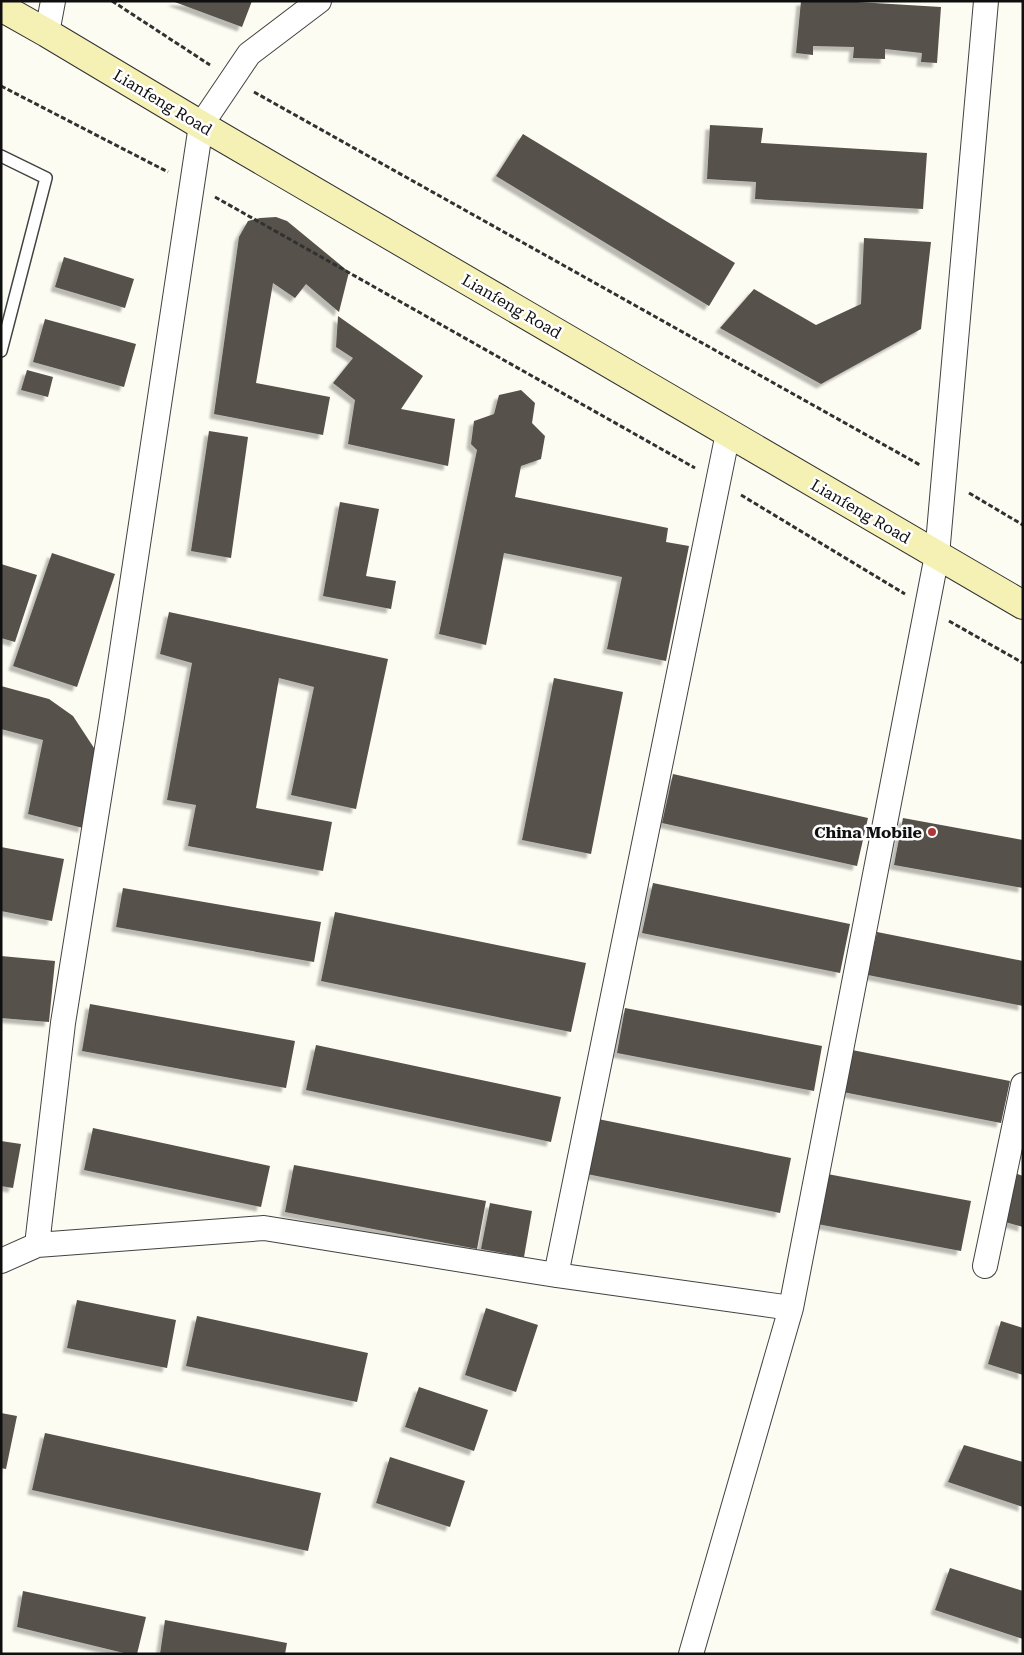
<svg xmlns="http://www.w3.org/2000/svg" width="1024" height="1655" font-family="'Roboto Serif',serif">
<style>
.building{fill:#56514c;filter:url(#shadow)}
.lines{fill:none;stroke-linecap:round;stroke-linejoin:round}
.service-casing{stroke:#424242;stroke-width:14}
.minor-casing{stroke:#424242;stroke-width:26}
.secondary-casing{stroke:#313131;stroke-width:30}
.path{stroke:#313131;stroke-width:3;stroke-dasharray:5 2.5;stroke-linecap:butt}
.service{stroke:#fff;stroke-width:11}
.minor{stroke:#fff;stroke-width:24}
.secondary{stroke:#f5f1b5;stroke-width:28}
.poi-dot{fill:#ae3838;stroke:#fff;stroke-width:2}
.labels{text-anchor:middle;stroke-width:5;stroke-linejoin:round;paint-order:stroke}
.street-label{font-size:16px;fill:#0f0f0f;stroke:#fff}
.poi-label{font-size:16px;font-weight:bold;fill:#0f0f0f;stroke:#fff;text-anchor:end}
</style>
<defs>
<filter id="shadow"><feDropShadow dx="-4.5" dy="4.5" stdDeviation="1" flood-color="#0004"/></filter>
</defs>
<rect width="100%" height="100%" fill="#fdfcf2"/>
<path class="building" d="M172,1H252L242,27Z
M801,1H841L941,7L937,63L921,62L922,53L885,49V59L853,58L854,47L813,46V55L796,53Z
M710,125L763,128L761,143L927,153L923,209L755,199L756,182L707,179Z
M523,134L735,263L709,306L496,176Z
M276,217L287,221L349,272L339,312L306,284L295,298L273,283L256,383L330,397L323,435L214,414L239,237L248,221L260,218Z
M864,238L931,242L921,329L821,384L720,328L754,289L816,325L861,304Z
M64,257L134,279L125,308L55,287Z
M338,316L423,376L401,409L455,419L448,466L348,444L355,400L333,383L353,358L336,347Z
M45,319L136,344L124,387L33,362Z
M27,370L53,377L48,397L21,390Z
M521,390L535,403L532,423L545,436L541,459L521,466L515,497L668,528L666,542L689,546L666,661L607,649L622,577L504,553L486,645L439,634L477,450L471,444L474,421L494,414L499,395Z
M209,431L248,437L231,558L191,551Z
M340,502L379,509L366,576L396,581L391,609L323,596Z
M52,553L115,574L77,687L13,666Z
M1,564L37,575L15,642L1,638Z
M169,612L388,659L356,809L291,795L314,687L279,678L256,808L332,822L323,871L188,846L196,805L167,800L192,663L160,654Z
M554,678L623,692L591,854L522,840Z
M1,686L49,699L73,716L96,751L83,828L28,814L43,740L1,729Z
M673,774L868,818L857,866L662,823Z
M903,818L1023,840V888L894,865Z
M1,847L64,859L52,921L1,911Z
M653,883L850,924L840,973L642,933Z
M123,888L321,922L314,962L116,927Z
M335,912L586,963L571,1032L321,981Z
M877,932L1023,961V1006L868,975Z
M1,956L55,961L49,1022L1,1018Z
M90,1004L295,1041L286,1088L82,1051Z
M625,1008L822,1046L814,1091L617,1053Z
M316,1045L561,1097L551,1142L306,1090Z
M852,1050L1010,1081L1001,1123L843,1092Z
M598,1119L791,1158L780,1213L587,1174Z
M93,1128L270,1166L261,1207L84,1170Z
M1,1141L21,1144L13,1188L1,1186Z
M294,1165L486,1201L477,1249L285,1212Z
M1012,1172L1023,1176V1227L998,1220Z
M822,1173L971,1201L961,1251L812,1223Z
M490,1203L532,1211L524,1257L481,1249Z
M77,1300L176,1320L167,1368L67,1348Z
M486,1308L538,1325L516,1392L465,1375Z
M197,1316L368,1353L357,1402L186,1366Z
M1001,1321L1023,1328V1375L988,1364Z
M419,1387L488,1410L474,1451L405,1427Z
M1,1413L17,1416L6,1469L1,1468Z
M45,1433L321,1493L308,1551L32,1490Z
M964,1445L1023,1462V1507L948,1482Z
M390,1457L465,1481L450,1527L376,1503Z
M950,1568L1023,1591V1639L935,1610Z
M23,1591L146,1617L137,1654H128L17,1627Z
M165,1620L287,1643L285,1654H160Z"/>
<g class="lines">
<g class="service-casing">
<path id="service" d="M1,156L46,178L1,351"/>
</g>
<g class="minor-casing">
<path id="minor" d="M47,33L53,1
M37,1245L63,1023L112,717L201,125L249,54L319,1
M1,1261L37,1245L264,1228L556,1275L791,1308
M985,1266L1023,1085
M556,1275L728,433
M691,1654L791,1308L937,555L986,1"/>
</g>
<g class="secondary-casing">
<path id="secondary" d="M1,7L47,33L201,125L1023,605"/>
</g>
<path class="path" d="M112,1L210,65
M1,86L168,172
M254,92L920,465
M215,197L695,468
M969,493L1023,525
M741,495L905,594
M949,621L1023,663"/>
<use href="#service" class="service"/>
<use href="#minor" class="minor"/>
<use href="#secondary" class="secondary"/>
</g>
<circle class="poi-dot" cx="932" cy="832" r="5"/>
<g class="labels">
<g class="street-label">
<text transform="translate(163 102) rotate(31)" y="6">Lianfeng Road</text>
<text transform="translate(512 306) rotate(30)" y="6">Lianfeng Road</text>
<text transform="translate(861 511) rotate(30)" y="6">Lianfeng Road</text>
</g>
<g class="poi-label">
<text x="922" y="838">China Mobile</text>
</g>
</g>
<rect width="1024" height="1655" fill="none" stroke="#0f0f0f" stroke-width="5"/>
</svg>
